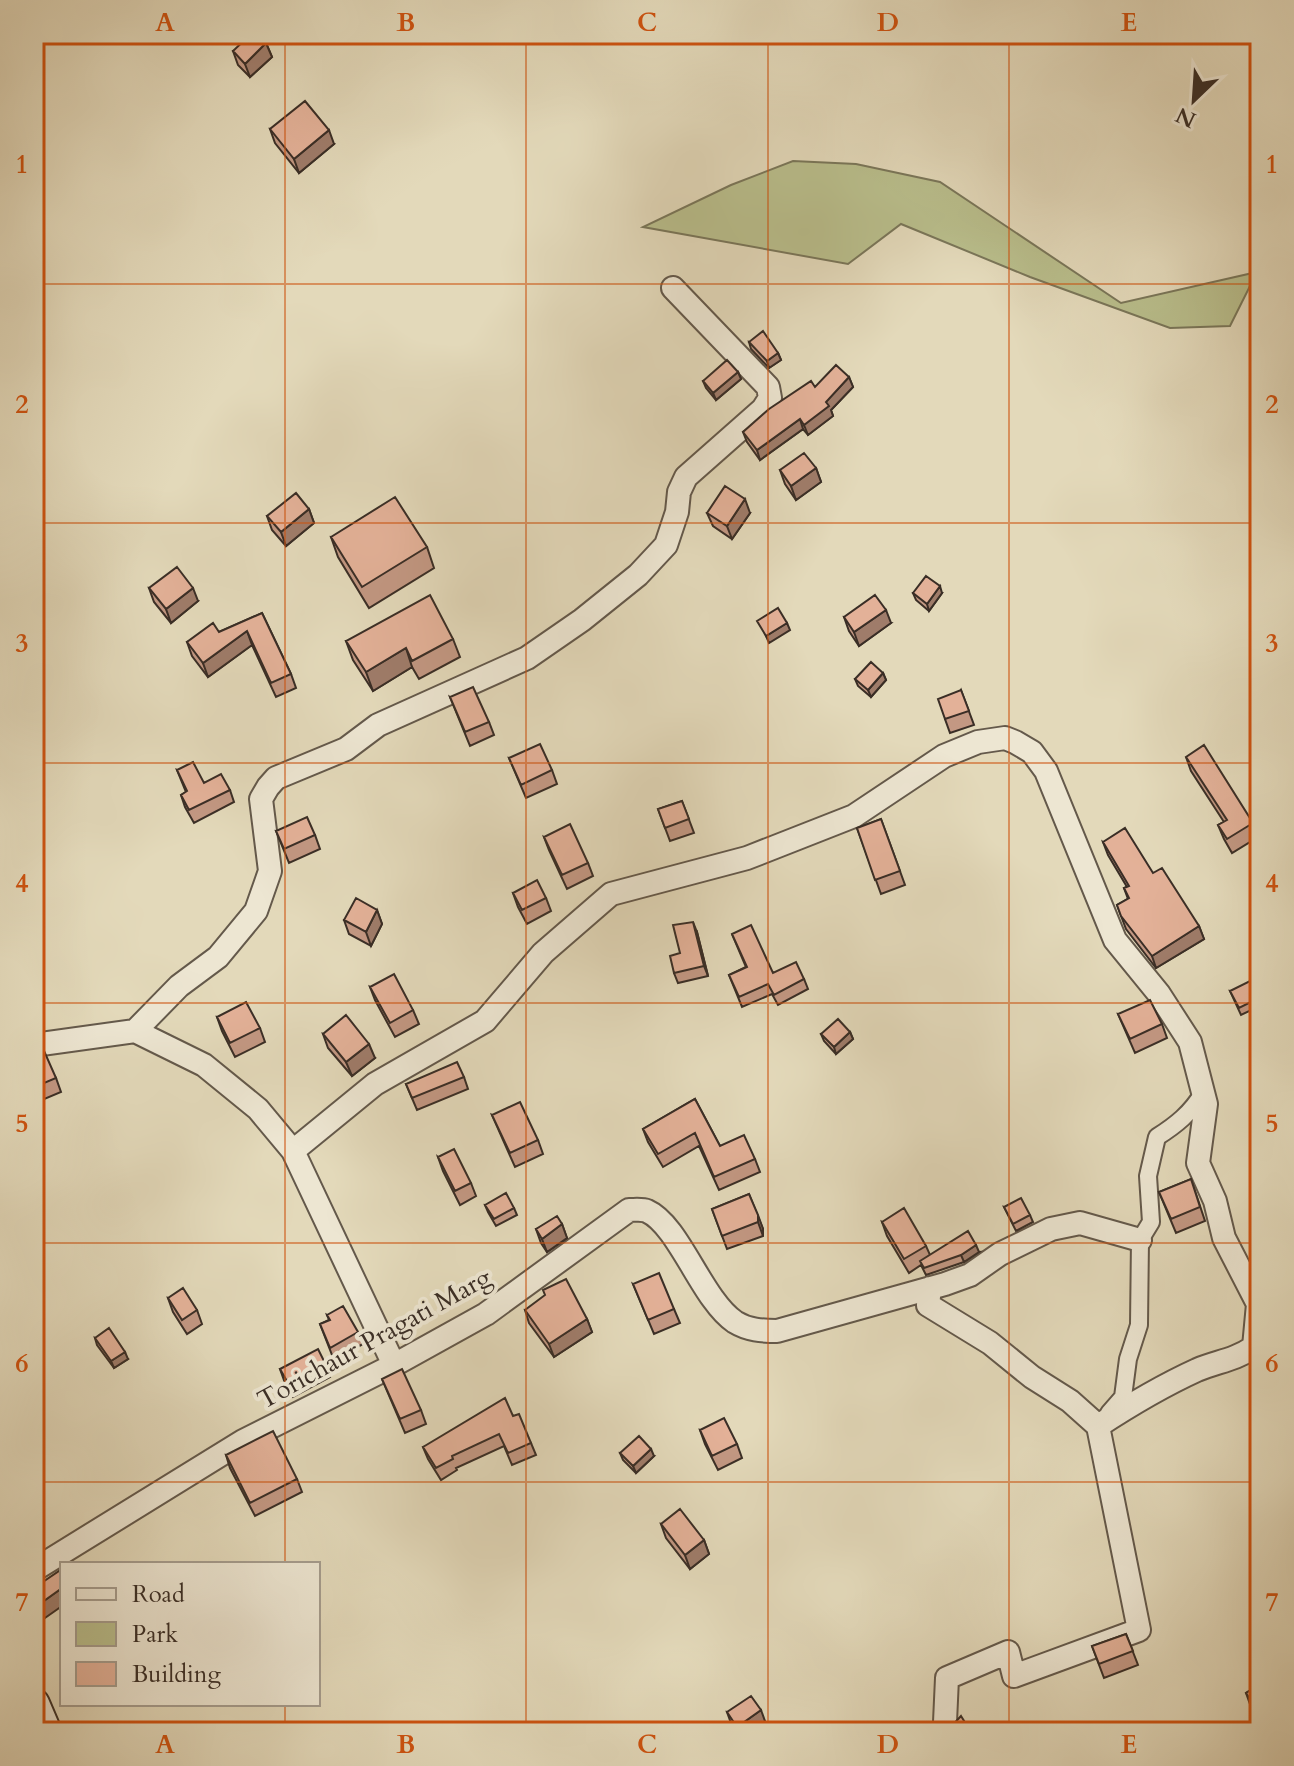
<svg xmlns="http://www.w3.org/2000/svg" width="1294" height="1766" font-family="Cardo,serif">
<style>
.green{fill:#b9be8c;stroke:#7a7659;stroke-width:2}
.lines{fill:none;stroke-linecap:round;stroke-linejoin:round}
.pedestrian-casing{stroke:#64594b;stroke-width:20}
.minor-casing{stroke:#64594b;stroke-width:26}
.secondary-casing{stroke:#3a2e26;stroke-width:34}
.pedestrian{stroke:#ede6d2;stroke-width:16}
.minor{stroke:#ede6d2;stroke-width:22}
.secondary{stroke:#ede6d2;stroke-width:30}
.wall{fill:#c39883;stroke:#3a2e26;stroke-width:2}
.shaded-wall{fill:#9f7c6a;stroke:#3a2e26;stroke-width:2}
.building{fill:#e3b198;stroke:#3a2e26;stroke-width:2}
.grid{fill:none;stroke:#ce5310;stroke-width:2;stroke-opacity:0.55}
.labels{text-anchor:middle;stroke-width:8;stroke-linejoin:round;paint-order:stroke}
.street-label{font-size:26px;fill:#3a2e26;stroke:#ede6d2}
.neatline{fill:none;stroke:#ce5310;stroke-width:3}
.grid-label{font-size:26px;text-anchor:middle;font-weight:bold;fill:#ce5310}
</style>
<rect width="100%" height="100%" fill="#e3d9ba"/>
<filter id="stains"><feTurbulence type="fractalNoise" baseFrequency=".0025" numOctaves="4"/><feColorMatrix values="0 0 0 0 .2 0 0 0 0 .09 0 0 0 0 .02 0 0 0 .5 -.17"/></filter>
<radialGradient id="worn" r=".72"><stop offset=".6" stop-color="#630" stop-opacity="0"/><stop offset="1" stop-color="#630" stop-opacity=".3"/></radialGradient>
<path class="green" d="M793,161L856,164L940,182L1121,303L1257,272L1230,326L1170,328L1030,277L901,224L848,264L643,227L731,185Z"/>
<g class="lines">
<g class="pedestrian-casing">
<path id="pedestrian" d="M1109,1413L1123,1397L1128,1359L1139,1325L1140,1240L1151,1222L1148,1176L1157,1137C1176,1125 1191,1113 1203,1093"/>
</g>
<g class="minor-casing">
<path id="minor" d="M135,1031L179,986L218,957L256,911L270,871L261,799L268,787L276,778L346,749L378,725L527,658L582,620L638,575L666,545L677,512L679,492L686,477L763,409L770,398L768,387L673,288
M34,1045L135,1031L204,1065L258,1109L293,1151L375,1084L485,1021L543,953L611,894L747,858L854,816L944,756L978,742L1005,738L1015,742L1032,752L1046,771L1115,940L1159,994L1190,1042L1206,1104L1198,1163L1215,1201L1224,1238L1258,1304L1254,1347C1233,1361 1218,1361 1197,1370C1162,1386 1130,1405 1098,1426L1070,1401L1032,1377L990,1343L928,1305L930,1288
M293,1151L394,1365
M34,1570L243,1441L394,1365L486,1314L629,1210C635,1210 642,1209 647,1211C679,1225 702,1300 735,1322C748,1330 762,1331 777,1331L945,1284L970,1275L1000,1254L1051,1229L1080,1223L1140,1240
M949,1730L945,1722L947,1678L1008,1652L1014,1676L1139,1630L1098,1426"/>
</g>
<g class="secondary-casing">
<path id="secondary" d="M34,1704L46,1732"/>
</g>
<use href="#pedestrian" class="pedestrian"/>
<use href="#minor" class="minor"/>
<use href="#secondary" class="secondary"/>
</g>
<path class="wall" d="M266,43L272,57L250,77L238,65L233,51Z
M270,129L334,144L299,173L275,143Z
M749,342L778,353L781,360L769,368L751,349Z
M738,372L741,379L716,400L706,388L703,381Z
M849,377L853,387L831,410L833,416L808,435L803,429L760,460L747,442L743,432L815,387Z
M816,468L821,482L796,500L785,484L780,470Z
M309,509L314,523L286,546L272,530L267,516Z
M707,513H750L732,539L713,526Z
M331,537L427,547L434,568L369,608L338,557Z
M149,588L198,601L171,623L154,602Z
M913,593H942L929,611L916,600Z
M262,613L291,674L296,688L276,697L252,645L208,677L192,656L187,642L219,632Z
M844,617L891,623L859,646L849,631Z
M453,639L460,657L419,679L412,667L373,691L353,660L346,641Z
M883,673L886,680L871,697L858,686L855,679Z
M961,690L974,725L950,733L945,719Z
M450,697L489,722L494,735L470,746Z
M1186,757L1253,823L1258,837L1232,853L1224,839L1218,825L1224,822L1191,771Z
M509,758L552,770L557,784L526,798Z
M177,770L204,783L230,790L234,802L194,823L185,807L181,795L186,792Z
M682,801L694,833L670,841L658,809Z
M881,819L905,885L881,894L857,828Z
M276,831L315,835L320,849L289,863Z
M544,837L588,863L593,876L567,889L549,850Z
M1103,842L1153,873L1199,926L1204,939L1156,968L1126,929L1117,905L1128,899L1124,888L1127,887L1108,855Z
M513,893L546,898L551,911L527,924L518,907Z
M377,910L382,924L371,946L349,934L344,920Z
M697,932L708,976L678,983L674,973L680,953Z
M732,934L773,973L804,979L808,989L778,1005L772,994L742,1007L729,975L746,967Z
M370,987L413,1010L419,1024L395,1037L375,1000Z
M1230,991L1259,998L1260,1006L1241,1015Z
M1118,1014L1162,1024L1167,1038L1135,1053Z
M217,1017L260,1028L265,1042L235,1057L222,1031Z
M850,1032L853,1039L836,1054L824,1041L821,1034Z
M323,1034L375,1058L352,1076L328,1048Z
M34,1044L56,1078L61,1092L42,1100L34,1082Z
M464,1077L468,1089L417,1110L406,1084Z
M695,1099L720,1146L755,1159L760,1172L719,1190L699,1146L663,1167L648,1142L643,1129Z
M492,1115L538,1140L543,1154L515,1167Z
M438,1157L471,1183L476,1196L460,1205L443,1171Z
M1191,1179L1205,1221L1176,1233L1159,1192Z
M749,1194L763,1229V1236L727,1249L712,1209Z
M485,1205L514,1208L517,1215L496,1226L488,1212Z
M1004,1207L1030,1215L1033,1222L1016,1231Z
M882,1222L926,1246L930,1255L979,1252L964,1262L926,1275L921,1265L909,1273L887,1236Z
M562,1224L567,1238L547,1252L541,1243L536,1229Z
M633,1284L674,1309L680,1323L654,1334Z
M168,1298L197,1310L202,1324L187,1334L173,1312Z
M525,1310L587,1319L592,1332L554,1357L529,1323Z
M327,1315L358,1332L363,1344L334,1360L320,1324L329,1320Z
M95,1338L128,1359L114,1368L97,1345Z
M325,1363L330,1377L293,1397L285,1383L280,1369Z
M382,1379L421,1410L426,1424L405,1433Z
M513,1416L531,1443L536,1455L512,1465L504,1446L456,1468L457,1470L441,1480L428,1459L423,1447Z
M700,1430L737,1444L742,1458L718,1470L705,1444Z
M620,1453L654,1456L636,1473L623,1460Z
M226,1455L297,1479L302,1492L255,1516L230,1468Z
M661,1524L704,1540L709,1554L690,1569L666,1538Z
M1126,1634L1138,1665L1104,1678L1092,1646Z
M1260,1684V1720L1251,1707L1246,1693Z
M727,1712L766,1724L755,1732H736L732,1726Z"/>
<path class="shaded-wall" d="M266,43L272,57L250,77L245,64Z
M329,130L334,144L299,173L294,159Z
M778,353L781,360L769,368L767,361Z
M738,372L741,379L716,400L713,393Z
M849,377L853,387L831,410L833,416L808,435L804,425Z
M800,419L803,429L760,460L757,450Z
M816,468L821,482L796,500L791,486Z
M745,499L750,513L732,539L727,526Z
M309,509L314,523L286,546L281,532Z
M940,586L942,593L929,611L927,604Z
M193,588L198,601L171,623L166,609Z
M886,610L891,623L859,646L854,632Z
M787,623L790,630L769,643L766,636Z
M247,631L252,645L208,677L203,663Z
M406,648L412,667L373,691L366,672Z
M883,673L886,680L871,697L868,690Z
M377,910L382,924L371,946L366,932Z
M693,922L697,932L708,976L704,966Z
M1199,926L1204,939L1156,968L1152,956Z
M850,1032L853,1039L836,1054L834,1047Z
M369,1044L375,1058L352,1076L346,1062Z
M758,1215L763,1229V1236L758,1222Z
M562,1224L567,1238L547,1252L542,1239Z
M976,1245L979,1252L964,1262L961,1255Z
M587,1319L592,1332L554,1357L549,1344Z
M125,1352L128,1359L114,1368L111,1361Z
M651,1449L654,1456L636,1473L633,1466Z
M704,1540L709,1554L690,1569L685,1555Z
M62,1588V1606L35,1625L34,1608Z
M761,1710L766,1724L755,1732H738L737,1727Z"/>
<path class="building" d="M251,34H258L266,43L245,64L233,51Z
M305,101L329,130L294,159L270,129Z
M763,331L778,353L767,361L749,342Z
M727,360L738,372L713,393L703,381Z
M836,365L849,377L826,402L829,406L804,425L800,419L757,450L743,432L769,409L811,381L815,387Z
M804,453L816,468L791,486L780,470Z
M725,486L745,499L727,526L707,513Z
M296,493L309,509L281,532L267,516Z
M395,497L427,547L362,587L331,537Z
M177,567L193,588L166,609L149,588Z
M926,576L940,586L927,604L913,593Z
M430,595L453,639L412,661L406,648L366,672L346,641Z
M875,595L886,610L854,632L844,617Z
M778,608L787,623L766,636L757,621Z
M262,613L291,674L271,683L247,631L203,663L187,642L213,623L219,632Z
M871,662L883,673L868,690L855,679Z
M473,687L489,722L465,732L450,697Z
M961,690L969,711L945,719L938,699Z
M540,744L552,770L521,785L509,758Z
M1204,745L1253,823L1227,839L1218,825L1227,820L1186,757Z
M193,762L204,783L221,774L230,790L189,810L181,795L187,791L177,770Z
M682,801L689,819L665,828L658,809Z
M307,817L315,835L284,849L276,831Z
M881,819L900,871L875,880L857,828Z
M570,824L588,863L562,875L544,837Z
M1125,828L1153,873L1162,868L1199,926L1152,956L1121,916L1117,905L1129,898L1124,888L1129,886L1103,842Z
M537,880L546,898L522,910L513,893Z
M356,898L377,910L366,932L344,920Z
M693,922L704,966L674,973L670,956L680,953L673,925Z
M751,925L773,973L796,962L804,979L774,995L768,984L739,997L729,975L747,967L732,934Z
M394,974L413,1010L390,1023L370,987Z
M1250,981L1259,998L1239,1008L1230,991Z
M1150,1000L1162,1024L1130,1039L1118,1014Z
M246,1002L260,1028L230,1043L217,1017Z
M346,1015L369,1044L346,1062L323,1034Z
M838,1019L850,1032L834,1047L821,1034Z
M34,1044H41L56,1078L37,1086L34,1080Z
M457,1062L464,1077L412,1098L406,1084Z
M695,1099L720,1146L744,1135L755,1159L714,1177L695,1133L658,1154L643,1129Z
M520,1102L538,1140L510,1153L492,1115Z
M454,1149L471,1183L455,1191L438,1157Z
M1191,1179L1200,1207L1171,1219L1159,1192Z
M506,1193L514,1208L494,1219L485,1205Z
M749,1194L758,1215V1222L722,1236L712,1209Z
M1021,1198L1030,1215L1013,1224L1004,1207Z
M904,1208L926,1246L904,1259L882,1222Z
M557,1216L562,1224L542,1239L536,1229Z
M968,1231L976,1245L961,1255L924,1268L920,1261Z
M659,1273L674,1309L648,1320L633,1284Z
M566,1279L587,1319L549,1344L525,1310L545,1295L543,1290Z
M183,1288L197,1310L182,1320L168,1298Z
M343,1306L358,1332L330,1348L320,1324L330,1320L327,1315Z
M109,1328L125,1352L111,1361L95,1338Z
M318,1349L325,1363L288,1383L280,1369Z
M402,1369L421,1410L400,1419L382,1379Z
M505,1398L513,1416L519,1414L531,1443L508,1453L499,1434L452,1456L453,1459L436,1468L423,1447Z
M724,1418L737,1444L712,1456L700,1430Z
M273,1431L297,1479L250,1503L226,1455Z
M639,1436L651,1449L633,1466L620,1453Z
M680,1509L704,1540L685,1555L661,1524Z
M62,1569V1588L34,1608V1588Z
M1126,1634L1133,1651L1099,1664L1092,1646Z
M1260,1684V1714L1246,1693Z
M751,1696L761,1710L737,1727L727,1712Z
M961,1716L971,1732H935L940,1729H949Z"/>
<path class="grid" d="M285,34V1564M526,34V1732M768,34V1732M1009,34V1732M34,284H1260M34,523H1260M34,763H1260M34,1003H1260M34,1243H1260M34,1482H1260M285,1704V1732"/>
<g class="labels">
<g class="street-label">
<text transform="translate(374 1338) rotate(-29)" y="9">Torichaur Pragati Marg</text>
</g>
</g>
<rect width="1294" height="1766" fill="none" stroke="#e3d9ba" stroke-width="88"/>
<rect x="60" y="1562" width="260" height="144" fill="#ede6d2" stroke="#a59c8d" stroke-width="2"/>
<rect x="76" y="1588" width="40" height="12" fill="#ede6d2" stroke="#a59c8d" stroke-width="2"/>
<text x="132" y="1602" font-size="24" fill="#3a2e26">Road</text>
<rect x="76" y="1622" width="40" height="24" fill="#b9be8c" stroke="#a59c8d" stroke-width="2"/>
<text x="132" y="1642" font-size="24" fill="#3a2e26">Park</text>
<rect x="76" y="1662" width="40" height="24" fill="#e3b198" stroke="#a59c8d" stroke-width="2"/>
<text x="132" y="1682" font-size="24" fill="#3a2e26">Building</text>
<g transform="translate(1194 100) rotate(205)" stroke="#ede6d2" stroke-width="6" paint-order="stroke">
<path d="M0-6L14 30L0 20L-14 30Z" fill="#3a2e26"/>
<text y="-12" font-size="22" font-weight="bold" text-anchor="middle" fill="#3a2e26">N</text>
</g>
<rect x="44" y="44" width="1206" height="1678" class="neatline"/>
<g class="grid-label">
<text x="165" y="31">A</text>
<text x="406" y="31">B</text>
<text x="647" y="31">C</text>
<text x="888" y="31">D</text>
<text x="1129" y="31">E</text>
<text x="22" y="173">1</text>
<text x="1272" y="173">1</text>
<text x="22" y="413">2</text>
<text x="1272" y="413">2</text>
<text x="22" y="652">3</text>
<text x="1272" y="652">3</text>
<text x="22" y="892">4</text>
<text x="1272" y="892">4</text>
<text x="22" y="1132">5</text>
<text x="1272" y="1132">5</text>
<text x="22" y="1372">6</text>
<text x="1272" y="1372">6</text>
<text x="22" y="1611">7</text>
<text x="1272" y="1611">7</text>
<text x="165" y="1753">A</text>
<text x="406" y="1753">B</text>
<text x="647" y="1753">C</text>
<text x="888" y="1753">D</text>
<text x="1129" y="1753">E</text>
</g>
<rect width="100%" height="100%" filter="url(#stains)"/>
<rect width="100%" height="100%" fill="url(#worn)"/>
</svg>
